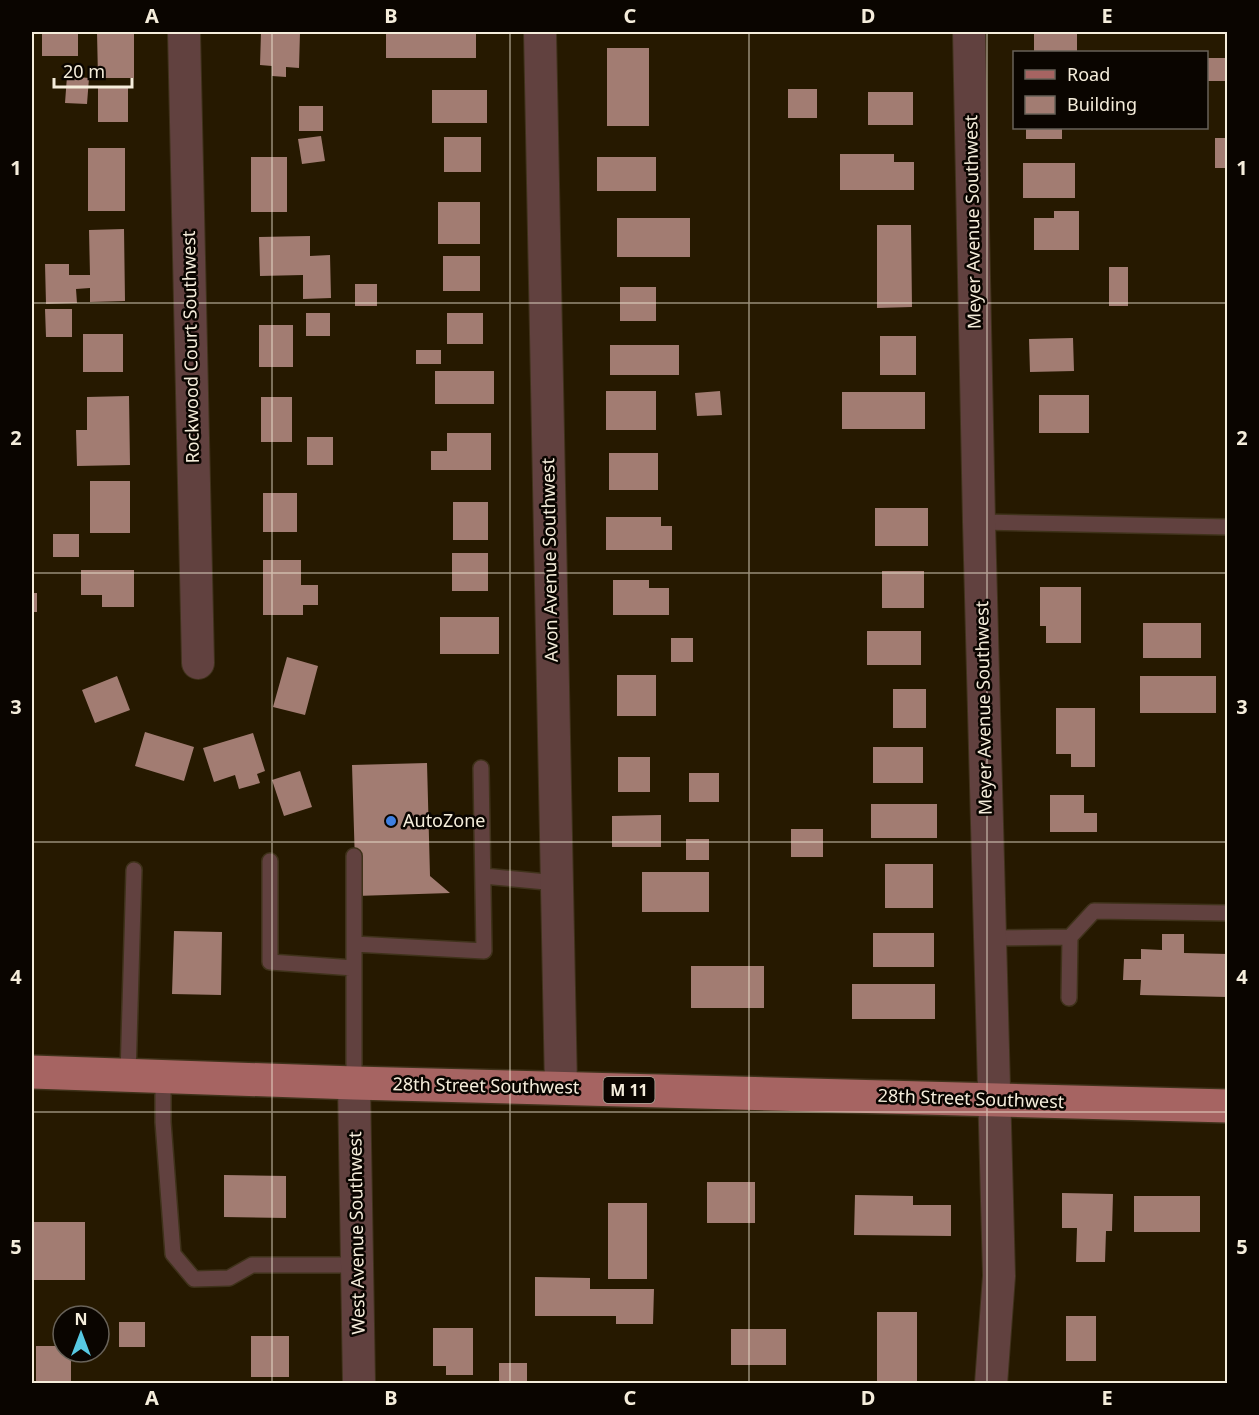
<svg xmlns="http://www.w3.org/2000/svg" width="1259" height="1415" font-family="'Noto Sans',sans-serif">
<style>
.building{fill:#a27c72}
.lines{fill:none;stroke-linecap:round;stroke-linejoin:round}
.lane-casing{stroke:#3f321a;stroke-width:18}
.street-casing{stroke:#3f321a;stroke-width:34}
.primary-casing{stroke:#3f321a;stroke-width:36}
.lane{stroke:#61413f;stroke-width:15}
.street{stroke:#61413f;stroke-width:32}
.primary{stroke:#a66462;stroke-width:33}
.grid{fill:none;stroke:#f5eddb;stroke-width:1.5;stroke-opacity:0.55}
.shop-dot{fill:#3f7fe0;stroke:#0a0500;stroke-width:2}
.labels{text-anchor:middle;stroke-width:5;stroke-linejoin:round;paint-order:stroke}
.shield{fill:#0a0500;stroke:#aea799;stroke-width:1.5}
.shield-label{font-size:16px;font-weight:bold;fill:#f5eddb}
.street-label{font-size:18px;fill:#f5eddb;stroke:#0a0500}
.poi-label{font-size:18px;fill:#f5eddb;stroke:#0a0500;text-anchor:start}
.neatline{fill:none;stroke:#f5eddb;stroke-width:2}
.grid-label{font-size:20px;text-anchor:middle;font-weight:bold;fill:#f5eddb}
</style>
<rect width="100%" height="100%" fill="#261900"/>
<path class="building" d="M42,32H78V56H42Z
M97,32H134V78H98Z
M261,32H300L299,68L286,67V77L272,76V66L260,65Z
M386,32H476V58H386Z
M1034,32H1077V52H1034Z
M607,48H649V126H607Z
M1206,58H1228V81H1206Z
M67,76L89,78L87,104L65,103Z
M98,87H128V122H98Z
M788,89H817V118H788Z
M432,90H487V123H432Z
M868,92H913V125H868Z
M299,106H323V131H299Z
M1026,128H1062V139H1026Z
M321,136L325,161L302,164L298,139Z
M444,137H481V172H444Z
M1215,138H1228V168H1215Z
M88,148H125V211H88Z
M840,154H894V162H914V190H840Z
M251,157H287V212H251Z
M597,157H656V191H597Z
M1023,163H1075V198H1023Z
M438,202H480V244H438Z
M1054,211H1079V250H1034V218H1054Z
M617,218H690V257H617Z
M877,225H911L912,307L877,308Z
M124,229L125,301L90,302V288L76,289L77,303L46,304L45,264H69V275H90L89,230Z
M310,236V256L330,255L331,298L303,299V275L260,276L259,237Z
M443,256H480V291H443Z
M1109,267H1128V306H1109Z
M355,284H377V306H355Z
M620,287H656V321H620Z
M45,309H72V337H46Z
M306,313H330V336H306Z
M447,313H483V344H447Z
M259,325H293V367H259Z
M83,334H123V372H83Z
M880,336H916V375H880Z
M1073,338L1074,371L1030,372L1029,339Z
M610,345H679V375H610Z
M416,350H441V364H416Z
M435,371H494V404H435Z
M606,391H656V430H606Z
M720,391L722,415L697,416L695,393Z
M842,392H925V429H842Z
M1039,395H1089V433H1039Z
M129,396L130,465L77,466L76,430H87V397Z
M261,397H292V442H261Z
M447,433H491V470H431V451H447Z
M307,437H333V465H307Z
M609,453H658V490H609Z
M90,481H130V533H90Z
M263,493H297V532H263Z
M453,502H488V540H453Z
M875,508H928V546H875Z
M606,517H661V526H672V550H606Z
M53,534H79V557H53Z
M452,553H488V591H452Z
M263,560H301V585H318V605H303V615H263Z
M81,570H134V607H102V595H81Z
M882,571H924V608H882Z
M613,580H649V588H669V615H613Z
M1040,587H1081V643H1046V626H1040Z
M32,593H37V612H32Z
M440,617H499V654H440Z
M1143,623H1201V658H1143Z
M867,631H921V665H867Z
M671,638H693V662H671Z
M287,657L318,666L305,715L273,707Z
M617,675H656V716H617Z
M117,676L130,710L95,723L82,690Z
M1140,676H1216V713H1140Z
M893,689H926V728H893Z
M1056,708H1095V767H1071V754H1056Z
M145,732L194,747L184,781L135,766Z
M253,733L265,771L257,774L260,783L239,789L235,775L214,782L203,748Z
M873,747H923V783H873Z
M618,757H650V792H618Z
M427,763L430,876L450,893L356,896L352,765Z
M300,771L312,807L284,816L272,780Z
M689,773H719V802H689Z
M1050,795H1084V813H1097V832H1050Z
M871,804H937V838H871Z
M661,815V847H612V816Z
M791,829H823V857H791Z
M686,839H709V860H686Z
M885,864H933V908H885Z
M642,872H709V912H642Z
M174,931L222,932L221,995L172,994Z
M873,933H934V967H873Z
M1162,934H1184V953L1228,954L1227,997L1140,995L1141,980H1123L1124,959H1141V949L1162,950Z
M691,966H764V1008H691Z
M852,984H935V1019H852Z
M224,1175L286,1176V1218L224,1217Z
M707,1182H755V1223H707Z
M1062,1193L1113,1194L1112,1231H1106L1105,1262H1076L1077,1228H1062Z
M855,1195L913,1196V1205H951V1236L854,1235Z
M1134,1196H1200V1232H1134Z
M608,1203H647V1279H608Z
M32,1222H85V1280H32Z
M535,1277L590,1278V1289H654L653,1324H616V1316H535Z
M877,1312H917V1384H877Z
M1066,1316H1096V1361H1066Z
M119,1322H145V1347H119Z
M433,1328H473V1375H446V1366H433Z
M731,1329H786V1365H731Z
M251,1336H289V1377H251Z
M36,1346H63V1352H71V1384H36Z
M499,1363H527V1384H499Z"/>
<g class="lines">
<g class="lane-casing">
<path id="lane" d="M979,522L1228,527
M354,856V1083
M270,861V962L354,968
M483,876L557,883
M989,938L1070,937L1094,911L1228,913
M354,944L484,951L481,768
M1069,998L1070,937
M128,1075L134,870
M163,1077V1122L173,1254L194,1279L229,1278L252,1265H357"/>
</g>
<g class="street-casing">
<path id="street" d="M184,32L198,663
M540,32L561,1088
M969,32L979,522L999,1276L991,1384
M354,1083L359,1384"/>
</g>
<g class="primary-casing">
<path id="primary" d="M32,1072L354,1083L1228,1106"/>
</g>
<use href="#lane" class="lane"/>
<use href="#street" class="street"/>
<use href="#primary" class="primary"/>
</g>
<path class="grid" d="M272,32V1384M510,32V1384M749,32V1384M987,32V1384M32,303H1228M32,573H1228M32,842H1228M32,1112H1228"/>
<circle class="shop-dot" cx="391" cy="821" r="6"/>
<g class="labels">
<rect class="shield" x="603.5" y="1077" width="51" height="26" rx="4.5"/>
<g class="shield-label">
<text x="629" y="1096">M 11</text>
</g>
<g class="street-label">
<text transform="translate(973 222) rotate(-91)" y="6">Meyer Avenue Southwest</text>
<text transform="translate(191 347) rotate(-91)" y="6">Rockwood Court Southwest</text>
<text transform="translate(550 560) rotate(-91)" y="6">Avon Avenue Southwest</text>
<text transform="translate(984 708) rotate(-91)" y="6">Meyer Avenue Southwest</text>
<text transform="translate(486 1086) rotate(1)" y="6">28th Street Southwest</text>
<text transform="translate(971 1099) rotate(2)" y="6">28th Street Southwest</text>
<text transform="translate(357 1233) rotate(-91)" y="6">West Avenue Southwest</text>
</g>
<g class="poi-label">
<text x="403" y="827">AutoZone</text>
</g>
</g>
<rect width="1259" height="1415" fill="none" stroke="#0a0500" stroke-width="66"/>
<rect x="1013" y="51" width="195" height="78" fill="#0a0500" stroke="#686258" stroke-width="1.5"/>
<rect x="1025" y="70" width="30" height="9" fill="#a66462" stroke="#686258" stroke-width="1.5"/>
<text x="1067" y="81" font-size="18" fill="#f5eddb">Road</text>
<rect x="1025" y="96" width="30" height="18" fill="#a27c72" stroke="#686258" stroke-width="1.5"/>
<text x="1067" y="111" font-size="18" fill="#f5eddb">Building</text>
<g transform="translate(81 1334)"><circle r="28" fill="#0a0500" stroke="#686258" stroke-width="1.5"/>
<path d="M0-4.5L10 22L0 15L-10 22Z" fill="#57c9e2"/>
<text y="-9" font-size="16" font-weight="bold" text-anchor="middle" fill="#f5eddb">N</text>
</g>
<path d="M54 78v9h78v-9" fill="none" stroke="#f5eddb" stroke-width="3"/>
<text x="63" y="78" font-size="18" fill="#f5eddb" stroke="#0a0500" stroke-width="4.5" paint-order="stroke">20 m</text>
<rect x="33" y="33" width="1193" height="1349" class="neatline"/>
<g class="grid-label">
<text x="152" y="23">A</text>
<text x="391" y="23">B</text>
<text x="630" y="23">C</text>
<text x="868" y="23">D</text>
<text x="1107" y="23">E</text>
<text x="16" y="175">1</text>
<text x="1242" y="175">1</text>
<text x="16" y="445">2</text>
<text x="1242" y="445">2</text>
<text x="16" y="714">3</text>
<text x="1242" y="714">3</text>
<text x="16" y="984">4</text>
<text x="1242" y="984">4</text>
<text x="16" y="1254">5</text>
<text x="1242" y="1254">5</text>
<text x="152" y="1405">A</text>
<text x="391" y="1405">B</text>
<text x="630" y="1405">C</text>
<text x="868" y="1405">D</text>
<text x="1107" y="1405">E</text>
</g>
</svg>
